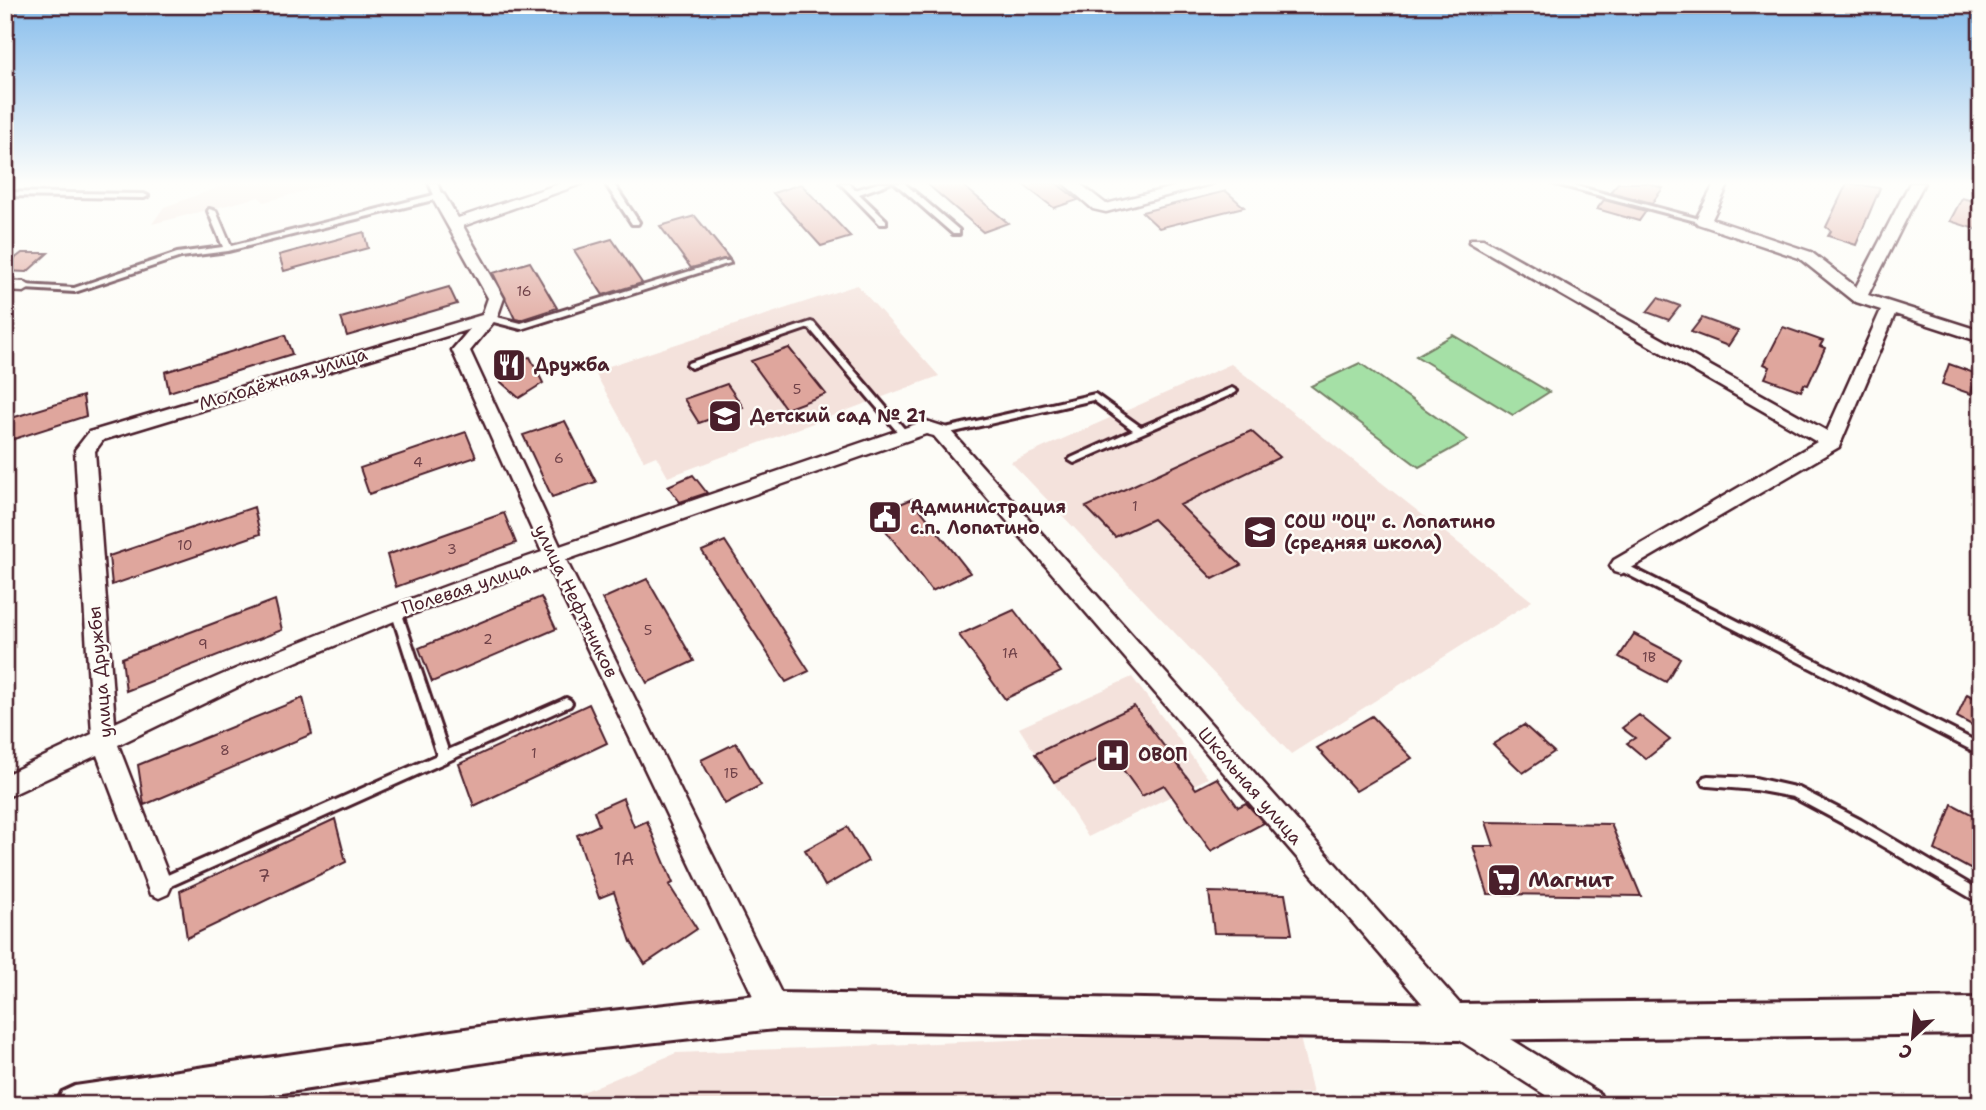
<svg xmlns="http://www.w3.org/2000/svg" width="1986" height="1110" font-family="'Shantell Sans',sans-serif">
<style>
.built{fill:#f4e2dc}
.green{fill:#a5e0a6;stroke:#788068;stroke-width:2}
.building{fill:#dfa69d;stroke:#4a1f2b;stroke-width:2}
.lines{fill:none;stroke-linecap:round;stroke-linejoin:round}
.service-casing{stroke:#4a1f2b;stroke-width:6}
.minor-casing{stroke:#4a1f2b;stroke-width:5}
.tertiary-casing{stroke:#4a1f2b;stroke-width:6}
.service{fill:#fdfcf7;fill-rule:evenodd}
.minor{fill:#fdfcf7;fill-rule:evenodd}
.tertiary{fill:#fdfcf7;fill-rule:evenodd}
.labels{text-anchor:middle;stroke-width:5;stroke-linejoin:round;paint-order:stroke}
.number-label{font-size:14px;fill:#6f4148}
.poi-label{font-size:18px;font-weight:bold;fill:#4a1f2b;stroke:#fdfcf7;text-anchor:start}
.street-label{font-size:18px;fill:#4a1f2b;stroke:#fdfcf7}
.near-number-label{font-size:18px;fill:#6f4148}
.near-poi-label{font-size:21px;font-weight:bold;fill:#4a1f2b;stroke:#fdfcf7;text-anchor:start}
</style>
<rect width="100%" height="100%" fill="#fdfcf7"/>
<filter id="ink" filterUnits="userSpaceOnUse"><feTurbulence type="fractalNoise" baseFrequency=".0143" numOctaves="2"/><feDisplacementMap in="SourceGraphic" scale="14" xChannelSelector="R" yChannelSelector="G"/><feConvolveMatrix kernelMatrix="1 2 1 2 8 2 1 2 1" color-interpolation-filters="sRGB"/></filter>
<g filter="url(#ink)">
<path class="built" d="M231,183H334L264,202L259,197L152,224L164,207Z
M857,285L939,376L668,477L656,456L644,461L594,371Z
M1231,364L1532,601L1291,754L1011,462Z
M1132,677L1208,778L1088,837L1019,728Z
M1298,1029L1313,1093L1055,1105H552L676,1053Z
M359,1088V1105H252Z"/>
<path class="green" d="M1453,335L1549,392L1513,415L1416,356Z
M1360,363L1468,440L1419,467L1311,386Z"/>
<path class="building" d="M926,183H960L1008,223L983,232Z
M1021,183H1056L1078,200L1054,208Z
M1618,183H1647L1663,188L1652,203L1610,192Z
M1847,183L1880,188L1856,245L1828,236L1831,231L1826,227Z
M801,184L851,237L821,246L773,193Z
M1226,191L1244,207L1159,228L1142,212Z
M1962,198L1981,203V231L1950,221Z
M1604,200L1646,211L1639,221L1597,209Z
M695,216L729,258L691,268L660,226Z
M364,232L368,248L284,271L279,255Z
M612,239L642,283L603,295L574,250Z
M22,253H48L27,272L5,271V266Z
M530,262L557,308L520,320L515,319L493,273Z
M449,287L457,304L347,336L341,318Z
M1658,298L1680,306L1669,320L1647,312Z
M1702,318L1738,331L1728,346L1691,332Z
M1783,327L1823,341L1820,346L1825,348L1808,385L1804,384L1801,391L1765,378L1770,367L1764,364Z
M285,335L292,354L169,392L165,372Z
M789,348L826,394L786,409L751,361Z
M530,357L543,383L519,398L501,382L503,361Z
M1949,364L1977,374L1971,394L1942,384Z
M727,384L743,407L699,423L684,399Z
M83,396L86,416L5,442V420Z
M565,421L596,482L552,497L523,435Z
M1251,431L1280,457L1180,505L1241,565L1213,579L1153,519L1115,537L1086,507Z
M466,432L476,457L369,494L360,468Z
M693,475L707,493L680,502L668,486Z
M912,499L970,573L932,591L874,515Z
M254,507L260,534L112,585L109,556Z
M504,513L516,543L396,587L387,555Z
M725,541L809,671L786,682L702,551Z
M647,579L694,661L647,683L602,599Z
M541,597L556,629L432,682L419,648Z
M275,600L282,630L126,691L122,658Z
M1014,610L1061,672L1005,699L959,635Z
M1634,634L1680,658L1666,682L1619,657Z
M1967,694L1981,701V730L1957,717Z
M303,698L312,734L144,805L138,765Z
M589,704L607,743L474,806L459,764Z
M1134,706L1196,789L1217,778L1238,807L1246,803L1264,823L1211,851L1164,785L1142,796L1111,753L1054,782L1035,754Z
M1639,715L1670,740L1646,759L1627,743L1635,738L1622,728Z
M1372,716L1412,758L1356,791L1317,748Z
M1524,725L1554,752L1523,773L1493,744Z
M736,743L761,785L725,804L701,760Z
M623,798L634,827L647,821L673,883L669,885L697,929L645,964L631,942L614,892L599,898L577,835L599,825L594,811Z
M1952,804L1981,819V875L1935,850Z
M335,819L346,862L187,938L180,891Z
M1486,822L1611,824L1641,896L1488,894L1473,846H1494Z
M847,827L868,861L825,886L805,850Z
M1209,892L1285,894L1292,934L1214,933Z"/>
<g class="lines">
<g class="service-casing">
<path id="service" d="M429,183H437L442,196L441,198L228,251L181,257L75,292L24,289L20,287L24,285L74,288L177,253L223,247L208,211L209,209L216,211L231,246L434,195Z
M605,183H613L639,222L638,224H632Z
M840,183H848L855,190L878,183H890L859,194L886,220V224H880Z
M895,183H904L959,230V234H953Z
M1552,183H1565L1707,221L1703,223Z
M5,192L144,194L148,196L144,198L5,196Z
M723,261H729L730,263L521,329L486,320L485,318L489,315L521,323Z
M811,322L814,323L907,432L909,434L907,436H901L809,328L694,367L691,368L687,365L688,363Z
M1232,388L1237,391L1235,393L1074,463L1069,460L1071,458L1133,430L1093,400L941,435L936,432L941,429L1095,394L1141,427Z
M1621,562L1981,744V755L1617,569L1616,566L1617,563Z
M396,607L400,608L401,611L448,750L562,700L566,698L570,700L572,703L570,706L164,889L159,891L154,889L152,885L154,881L437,755L391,611L392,608Z
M1708,776L1755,778L1799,788L1861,820L1981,891V904L1851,828L1793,797L1755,790L1708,786L1704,785L1702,781L1704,777Z"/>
</g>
<g class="minor-casing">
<path id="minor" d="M562,183H584L463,226L504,298L497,318L470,351L560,546L919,423L926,421L948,428L1467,1012L1600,1094L1604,1105H1561L1447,1032L934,436L926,434L566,560L785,1001L789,1011L785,1021L775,1025L765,1021L548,566L404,617L252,680L118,745L172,885L168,894L159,898L150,894L97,755L5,798V775L92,734L75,450L89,432L482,315L488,298L431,196L438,192L443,193L458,218ZM470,329L452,350L542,552C394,603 256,657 115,723L95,451L103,440Z
M1063,183H1079L1106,204L1189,183H1214L1106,212L1093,209Z
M1715,183H1729L1712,219L1811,252L1856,287L1910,183H1924L1868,295L1981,331V342L1895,314L1839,447L1621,574L1614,572L1610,566L1614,560L1817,442L1469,242L1471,239H1483L1827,431L1881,310L1853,301L1799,258L1698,224L1695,221Z
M5,281L24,282L32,287L24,292L5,291Z"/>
</g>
<g class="tertiary-casing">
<path id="tertiary" d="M775,993L1457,1004L1981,998V1034L1457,1040L775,1029L520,1057L204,1105H56L62,1092L75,1086L520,1021Z"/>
</g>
<use href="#service" class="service"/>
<use href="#minor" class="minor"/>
<use href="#tertiary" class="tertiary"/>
</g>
</g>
<linearGradient id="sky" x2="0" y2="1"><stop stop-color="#87bdec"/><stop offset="0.54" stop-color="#fefefb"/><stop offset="1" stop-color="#fefefb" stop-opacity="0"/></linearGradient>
<rect width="1986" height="339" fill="url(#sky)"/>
<defs>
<g id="restaurant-square" transform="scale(1.75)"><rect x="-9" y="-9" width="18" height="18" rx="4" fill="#4a1f2b" stroke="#fdfcf7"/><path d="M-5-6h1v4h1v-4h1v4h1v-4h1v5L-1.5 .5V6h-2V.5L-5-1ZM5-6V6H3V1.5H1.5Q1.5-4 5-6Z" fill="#fff"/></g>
<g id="school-square" transform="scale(1.75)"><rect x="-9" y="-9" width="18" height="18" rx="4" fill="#4a1f2b" stroke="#fdfcf7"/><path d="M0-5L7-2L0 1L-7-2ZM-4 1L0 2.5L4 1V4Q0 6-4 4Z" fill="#fff"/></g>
<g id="civic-square" transform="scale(1.75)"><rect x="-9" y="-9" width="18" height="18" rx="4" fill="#4a1f2b" stroke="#fdfcf7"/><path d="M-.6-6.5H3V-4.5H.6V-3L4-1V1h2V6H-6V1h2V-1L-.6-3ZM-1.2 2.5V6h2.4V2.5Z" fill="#fff"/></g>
<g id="hospital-square" transform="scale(1.75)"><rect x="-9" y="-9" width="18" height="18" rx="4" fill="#4a1f2b" stroke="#fdfcf7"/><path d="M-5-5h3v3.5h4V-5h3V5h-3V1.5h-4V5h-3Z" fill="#fff"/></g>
<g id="supermarket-square" transform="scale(1.75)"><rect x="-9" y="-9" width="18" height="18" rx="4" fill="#4a1f2b" stroke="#fdfcf7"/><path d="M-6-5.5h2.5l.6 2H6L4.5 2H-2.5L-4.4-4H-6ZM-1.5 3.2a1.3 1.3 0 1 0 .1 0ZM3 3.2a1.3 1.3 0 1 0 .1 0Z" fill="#fff"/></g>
</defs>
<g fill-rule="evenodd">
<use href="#restaurant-square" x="509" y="365"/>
<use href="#school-square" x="725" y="416"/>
<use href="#civic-square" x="885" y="517"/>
<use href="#school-square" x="1260" y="532"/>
<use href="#hospital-square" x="1113" y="755"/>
<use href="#supermarket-square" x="1504" y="880"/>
</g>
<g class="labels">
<g class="number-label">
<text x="524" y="296">16</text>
<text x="797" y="394">5</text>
<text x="559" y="463">6</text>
<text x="418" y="467">4</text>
<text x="1135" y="511">1</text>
<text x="185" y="550">10</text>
<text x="452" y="554">3</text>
<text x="648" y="635">5</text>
<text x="488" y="644">2</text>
<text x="203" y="649">9</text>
<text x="1010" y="658">1А</text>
<text x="1649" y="662">1В</text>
<text x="225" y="755">8</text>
<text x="534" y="758">1</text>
<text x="731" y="778">1Б</text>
</g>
<g class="poi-label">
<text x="534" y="371">Дружба</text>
<text x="750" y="422">Детский сад № 21</text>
<text x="910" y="513">Администрация<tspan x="910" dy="21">с.п. Лопатино</tspan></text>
<text x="1284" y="528">СОШ "ОЦ" с. Лопатино<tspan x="1284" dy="21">(средняя школа)</tspan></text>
<text x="1138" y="761">ОВОП</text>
</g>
<g class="street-label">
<text transform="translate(283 379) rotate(-17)" y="6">Молодёжная улица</text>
<text transform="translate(466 588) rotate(-18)" y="6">Полевая улица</text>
<text transform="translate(576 601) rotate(64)" y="6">улица Нефтяников</text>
<text transform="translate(100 672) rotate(-95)" y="6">улица Дружбы</text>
<text transform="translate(1250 786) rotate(49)" y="6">Школьная улица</text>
</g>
<g class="near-number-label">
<text x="624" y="865">1А</text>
<text x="264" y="882">7</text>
</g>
<g class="near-poi-label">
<text x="1528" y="887">Магнит</text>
</g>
</g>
<rect width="1986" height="1110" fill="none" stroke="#fdfcf7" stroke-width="28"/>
<rect x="14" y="14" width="1958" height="1082" fill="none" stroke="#4a1f2b" stroke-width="2.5" filter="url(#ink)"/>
<g transform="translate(1913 1037) rotate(206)" stroke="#fdfcf7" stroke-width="5" paint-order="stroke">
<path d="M0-5L12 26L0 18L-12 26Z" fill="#4a1f2b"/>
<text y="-10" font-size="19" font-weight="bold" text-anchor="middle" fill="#4a1f2b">С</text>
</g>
</svg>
